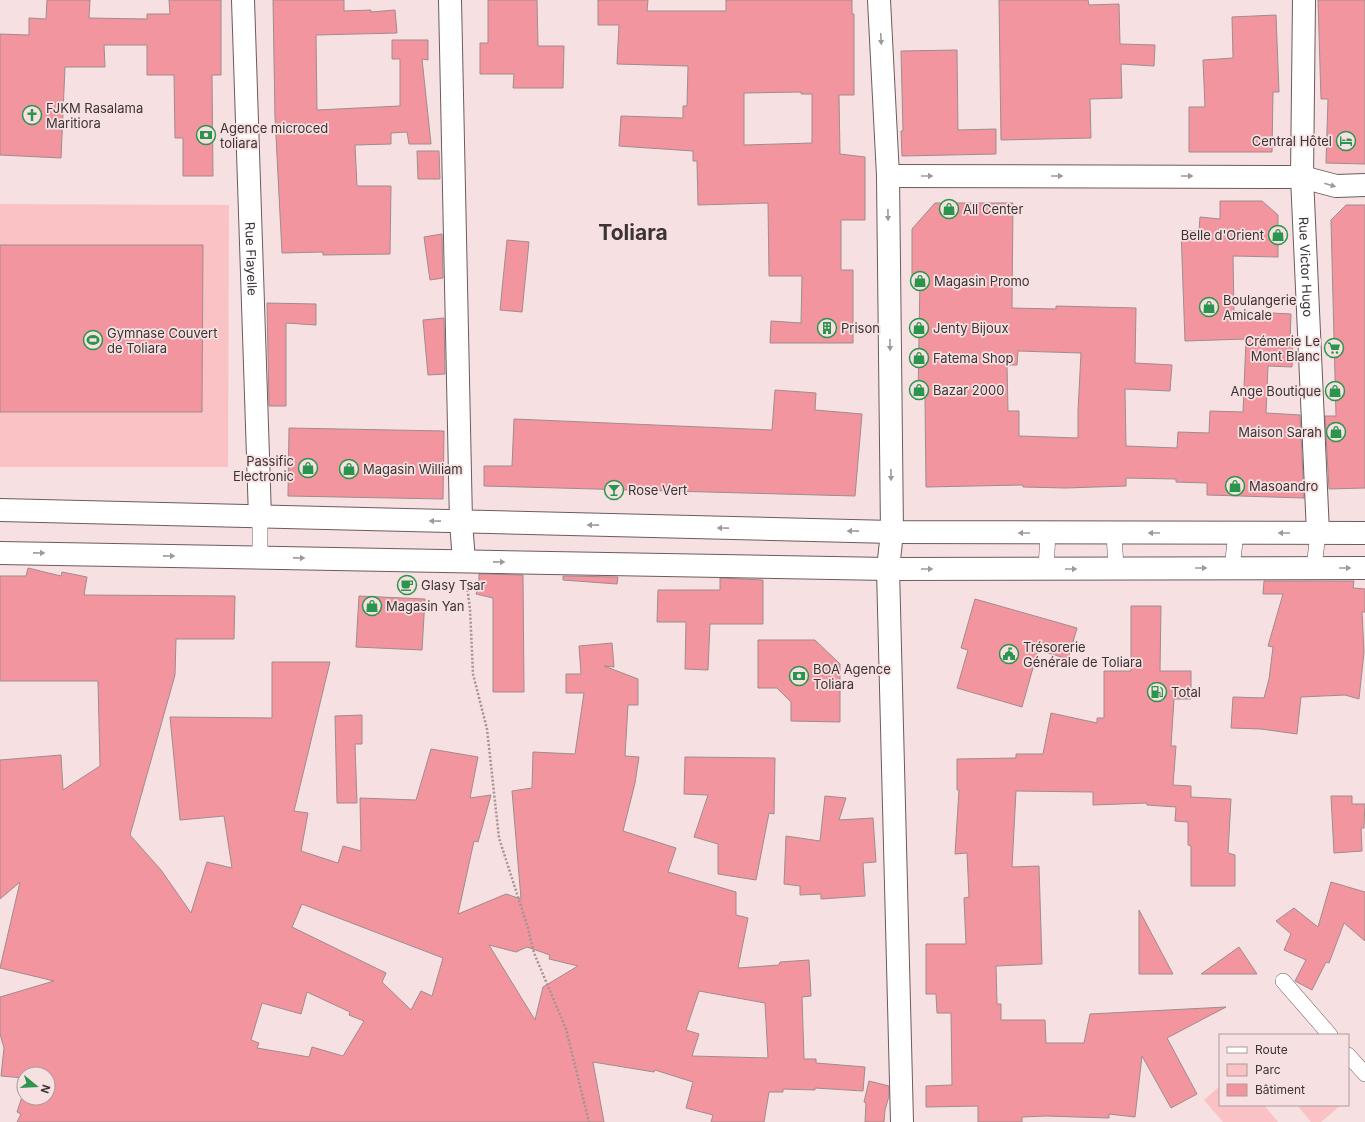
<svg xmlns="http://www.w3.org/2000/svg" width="1365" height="1122" font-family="Inter,sans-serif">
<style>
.green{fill:#fbc2c6}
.building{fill:#f2959e;stroke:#a08c8d;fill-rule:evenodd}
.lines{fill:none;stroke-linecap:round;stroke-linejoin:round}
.service-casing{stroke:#6e5b5c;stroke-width:16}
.minor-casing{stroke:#6e5b5c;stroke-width:24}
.tertiary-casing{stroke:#6e5b5c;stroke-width:24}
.secondary-casing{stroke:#6e5b5c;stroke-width:24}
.path{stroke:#a39393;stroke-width:2.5;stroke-dasharray:2 2;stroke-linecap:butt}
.service{stroke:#fff;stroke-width:15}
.minor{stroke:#fff;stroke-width:22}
.tertiary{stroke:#fff;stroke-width:22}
.secondary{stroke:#fff;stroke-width:22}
.oneway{fill:#9e9a9a}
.labels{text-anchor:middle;stroke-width:3.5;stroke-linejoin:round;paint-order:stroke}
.poi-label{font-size:13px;fill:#3c3434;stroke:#f6e0e1;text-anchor:start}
.street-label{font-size:13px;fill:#3c3434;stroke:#f6e0e1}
.town-label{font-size:21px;font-weight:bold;fill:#3c3434;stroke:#f6e0e1}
</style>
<rect width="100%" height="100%" fill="#f6e0e1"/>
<path class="green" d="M0,204L229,205L228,467H0Z
M1220,1086V1105H1264L1278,1122H1223L1204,1100Z
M1297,1105H1341L1321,1122H1311Z"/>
<path class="building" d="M47,0H90L89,18L147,19V14H170L169,0H221V75H212L213,176H183V138H175L174,75H147V45H104L105,67H65L61,158L0,155V34L29,35V18L46,19Z
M273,0H344V11L371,10V12L395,10L397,33L316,35L317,110L400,106V59H392V40H428V60L422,59L431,144H409L407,132L391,133V144L355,145L357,186H391L390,254L323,255V252L282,253L275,117Z
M488,0H537L538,46H564L563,88H513L514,74H480V43H488Z
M598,0H648L647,11H726V0H852V14H854V95H839L840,154L865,157V220H841V270H853V343H770L771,321L801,323L802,276H769L768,203L698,205L697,161H693V151L619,146L621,116L683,118V106H687L688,66L617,64L619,25H598ZM801,92V94H812V143L744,145V93Z
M999,0H1088L1089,5L1119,4L1120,44L1155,45L1154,66L1121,64L1122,98L1090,99L1091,138L1001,140Z
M1318,0H1365V164L1326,163L1328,99H1321Z
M1276,15L1279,92H1273L1272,152H1189V107H1205L1203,60L1233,58L1232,17Z
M957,50L958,130L996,129V154L902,156L901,131H903L901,51Z
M417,151H439L440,179H418Z
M1220,201H1262L1278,215V257L1233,256L1234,311L1291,314L1290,342L1293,343L1292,367L1268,366L1266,413L1300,415L1304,498L1207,495V483L1176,482V479L1126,478V486L1066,488L1023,487V485L926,487L925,398H918L920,279H912V229L935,203H1013L1012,308L1056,309V306L1136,308L1135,363L1172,365L1170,391L1125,389L1126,446L1177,448L1178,432L1209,433L1210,411L1243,412L1246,339L1185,341L1181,230L1199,231L1200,217L1220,219ZM1018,351L1081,353L1078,411V438L1019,436V411H1008L1007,365H1017Z
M1346,205H1365V488L1329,489L1325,416H1336L1331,220Z
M442,234L443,278L430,280L424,237Z
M507,240L529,242L522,312L500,310Z
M0,245H203L202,412H0Z
M267,303L316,304V325L286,323V406H269Z
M444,318L445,374L428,375L423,320Z
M775,390L816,393L815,410L862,414L855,496L484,486V466H512L514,419L772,430Z
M289,428L444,431L443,499L288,496Z
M28,568L61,576L62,572L87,577L84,595L235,596L234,639H176L175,675L130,835L161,870L191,913L207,862L232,868L224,816L180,820L170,717L272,718V662H330L294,811L308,813L301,851L338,863L343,846L361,851L360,798L416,800L431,749L478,757L470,798L491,795L478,842L474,841L458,914L506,894L521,899L512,791L532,788L533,752L575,754L584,693H566V674H581L579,646L612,643L614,667L604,666L638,679V705H628L625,756L639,757L635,783L623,831L676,848L668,872L736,892V915L748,918L738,968L779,965L780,962L809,960L811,996L802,997L804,1059H816V1063L865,1067L863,1091L815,1088V1090L783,1089V1092H769L764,1122H711L713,1115L686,1108L693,1082L655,1070L654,1072L593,1062L604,1122H17L21,1114L17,1112L24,1091V1098H48V1074H24V1078L1,1076L4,1048L0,1034V997L54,981L0,968L20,882L0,899V760L61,755L63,790L100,766L98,681H0V576H26ZM302,904L443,958L432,996L421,991L411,1010L382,982L386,973L292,927ZM489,945L516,952L527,947L550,955L549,959L578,966L543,987L535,1020ZM699,991L765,1003L768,1058L692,1056L699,1034L686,1030ZM307,992L350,1012L349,1015L364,1021L343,1056L312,1047L309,1057L257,1048L259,1043L251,1040L262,1003L301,1014Z
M479,574L523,575L524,692H493V598L476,594L479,585Z
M563,576L618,577L617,584L563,580Z
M720,578L763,580V624H710L708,670L685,669L686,622H657L658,590H720Z
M1264,581H1354L1353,588L1365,589V612H1362L1364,652L1359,699L1345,695L1301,697L1297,734L1261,729L1231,728L1233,697L1264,698L1269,679L1273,647L1268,646L1283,594H1263Z
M359,596L425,599L422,650L356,647Z
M975,599L1077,628L1068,659L1038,650L1022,707L957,688L968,650L961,648Z
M1131,606H1161L1160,671H1191V699H1174L1171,746H1176L1173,785L1191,786V797L1231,799L1228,853L1235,855V886H1191V846L1188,845V822L1175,821L1176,807L1147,805V803L1093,805V792L1016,791L1012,867L1039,866L1042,964L996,966L997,1004H1001V1020H1045L1046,1043H1084L1090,1014L1226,1007L1167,1038L1197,1094L1171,1108L1142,1056L1135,1117L1109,1114V1118L1046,1116L1022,1117V1122H978V1106L926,1107V1086L952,1085L951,1013H937L936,994H926V944H966L964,898L969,897L967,853L955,854L959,790H957V759L1016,758V754H1043L1051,713L1097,723V718H1104V671H1131Z
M758,640H815L840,664V722L791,721V702L777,688H758Z
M362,715V744H355L357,803H337L335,716Z
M685,757L775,758L774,814L769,813L756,880L718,874V844L694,837L708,795L684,794Z
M825,796L846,798L839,820L873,818L876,862L863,863L865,896L821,899V894L800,895V886L784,884L786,836L820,841Z
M1331,796H1352V804H1365L1364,828H1361L1362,851L1334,853Z
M1331,882L1365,892V941L1344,923L1329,963L1326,962L1312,990L1295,981L1306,960L1284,950L1291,934L1276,921L1294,908L1318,927Z
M1139,910L1173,974H1139Z
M1239,947L1257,974H1201Z
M869,1081L889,1086V1096L885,1110L884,1122H865L866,1103L864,1102Z"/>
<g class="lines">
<g class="service-casing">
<path id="service" d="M260,517V558
M1114,533L1116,568
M1232,568L1236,533
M1314,568L1318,533
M1046,569L1048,533
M1283,981L1330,1035
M1348,1055L1365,1074"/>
</g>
<g class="minor-casing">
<g id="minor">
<path id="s1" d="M243,0L260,517"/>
<path d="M450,0L461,522L464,561"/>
<path d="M879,0L888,176L892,532"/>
<path id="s2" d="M1304,0L1302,177L1318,533"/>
<path d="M888,176L1302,177L1336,186L1365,185"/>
</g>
</g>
<g class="tertiary-casing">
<path id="tertiary" d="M892,532L888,569L902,1122"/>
</g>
<g class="secondary-casing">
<path id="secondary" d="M0,510L892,532L1365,533
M0,553L888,569L1365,568"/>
</g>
<path class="path" d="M467,586L470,609L473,674L487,729L499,838L528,928L534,953L566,1029L589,1122"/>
<use href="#service" class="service"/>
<use href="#minor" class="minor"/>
<use href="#tertiary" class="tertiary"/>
<use href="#secondary" class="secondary"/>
</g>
<defs><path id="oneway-solid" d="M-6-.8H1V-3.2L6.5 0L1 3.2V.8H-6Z"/></defs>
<g class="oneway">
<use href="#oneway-solid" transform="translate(881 39) rotate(87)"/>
<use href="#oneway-solid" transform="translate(927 176)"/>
<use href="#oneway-solid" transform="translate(1057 176)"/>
<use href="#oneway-solid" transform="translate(1187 176)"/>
<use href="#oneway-solid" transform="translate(1330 185) rotate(16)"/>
<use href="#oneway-solid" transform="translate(888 215) rotate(89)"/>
<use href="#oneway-solid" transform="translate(890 345) rotate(89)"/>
<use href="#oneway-solid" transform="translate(891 475) rotate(89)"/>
<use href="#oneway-solid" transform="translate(435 521) rotate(-179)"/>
<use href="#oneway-solid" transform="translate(593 525) rotate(-179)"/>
<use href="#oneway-solid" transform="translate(723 528) rotate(-179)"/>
<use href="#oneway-solid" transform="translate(853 531) rotate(-179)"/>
<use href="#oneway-solid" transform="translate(1024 533) rotate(-180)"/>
<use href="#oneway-solid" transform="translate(1154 533) rotate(-180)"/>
<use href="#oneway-solid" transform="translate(1284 533) rotate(-180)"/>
<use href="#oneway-solid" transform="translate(39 553) rotate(1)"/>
<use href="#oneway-solid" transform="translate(169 556) rotate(1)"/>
<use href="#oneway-solid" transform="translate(299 558) rotate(1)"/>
<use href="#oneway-solid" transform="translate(499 562) rotate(1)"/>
<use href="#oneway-solid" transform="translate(1201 568)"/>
<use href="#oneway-solid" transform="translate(1345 568)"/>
<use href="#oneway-solid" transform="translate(927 569)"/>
<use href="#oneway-solid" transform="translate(1071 569)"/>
</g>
<defs>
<g id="church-ring" transform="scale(1)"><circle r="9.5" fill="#f6e0e1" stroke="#29954d" stroke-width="1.5"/><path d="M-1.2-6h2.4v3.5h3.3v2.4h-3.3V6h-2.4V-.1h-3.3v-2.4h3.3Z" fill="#29954d"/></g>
<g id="bank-ring" transform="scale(1)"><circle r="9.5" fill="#f6e0e1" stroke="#29954d" stroke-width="1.5"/><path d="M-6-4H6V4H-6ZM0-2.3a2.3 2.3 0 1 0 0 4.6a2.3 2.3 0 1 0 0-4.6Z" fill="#29954d"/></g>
<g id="hotel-ring" transform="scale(1)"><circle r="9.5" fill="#f6e0e1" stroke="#29954d" stroke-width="1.5"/><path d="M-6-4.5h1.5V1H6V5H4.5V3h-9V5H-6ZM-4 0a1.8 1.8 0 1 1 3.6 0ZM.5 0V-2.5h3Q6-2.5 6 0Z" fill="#29954d"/></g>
<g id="shop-ring" transform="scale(1)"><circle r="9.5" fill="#f6e0e1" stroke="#29954d" stroke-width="1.5"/><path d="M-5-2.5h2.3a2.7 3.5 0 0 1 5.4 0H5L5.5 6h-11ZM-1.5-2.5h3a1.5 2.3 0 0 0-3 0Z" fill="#29954d"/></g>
<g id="building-ring" transform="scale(1)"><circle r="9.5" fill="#f6e0e1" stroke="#29954d" stroke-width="1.5"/><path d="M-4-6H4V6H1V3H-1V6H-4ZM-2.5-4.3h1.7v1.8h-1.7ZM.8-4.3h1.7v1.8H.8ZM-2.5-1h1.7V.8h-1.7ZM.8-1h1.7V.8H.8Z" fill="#29954d"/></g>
<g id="stadium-ring" transform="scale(1)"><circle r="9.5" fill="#f6e0e1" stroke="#29954d" stroke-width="1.5"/><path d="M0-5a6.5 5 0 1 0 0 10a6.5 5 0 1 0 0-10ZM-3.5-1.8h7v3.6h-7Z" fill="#29954d"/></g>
<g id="supermarket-ring" transform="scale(1)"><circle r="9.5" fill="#f6e0e1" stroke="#29954d" stroke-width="1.5"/><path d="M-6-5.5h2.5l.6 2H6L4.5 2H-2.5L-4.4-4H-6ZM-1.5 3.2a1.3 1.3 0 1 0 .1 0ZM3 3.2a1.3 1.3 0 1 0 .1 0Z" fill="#29954d"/></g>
<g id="bar-ring" transform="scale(1)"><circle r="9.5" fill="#f6e0e1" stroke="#29954d" stroke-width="1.5"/><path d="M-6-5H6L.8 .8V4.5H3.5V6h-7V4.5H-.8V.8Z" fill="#29954d"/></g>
<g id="cafe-ring" transform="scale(1)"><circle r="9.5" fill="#f6e0e1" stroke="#29954d" stroke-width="1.5"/><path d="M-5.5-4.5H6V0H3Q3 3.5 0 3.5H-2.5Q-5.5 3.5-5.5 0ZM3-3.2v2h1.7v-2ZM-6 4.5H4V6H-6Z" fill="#29954d"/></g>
<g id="civic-ring" transform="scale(1)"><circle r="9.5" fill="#f6e0e1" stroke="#29954d" stroke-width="1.5"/><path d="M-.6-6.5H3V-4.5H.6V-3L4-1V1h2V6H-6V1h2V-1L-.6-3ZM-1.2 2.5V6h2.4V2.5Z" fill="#29954d"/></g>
<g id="fuel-ring" transform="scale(1)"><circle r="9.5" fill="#f6e0e1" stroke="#29954d" stroke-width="1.5"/><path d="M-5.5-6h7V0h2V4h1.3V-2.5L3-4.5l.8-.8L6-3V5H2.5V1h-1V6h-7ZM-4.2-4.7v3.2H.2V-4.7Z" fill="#29954d"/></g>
</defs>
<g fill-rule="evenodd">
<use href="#church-ring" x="32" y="115"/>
<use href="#bank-ring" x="206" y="135"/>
<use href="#hotel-ring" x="1346" y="141"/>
<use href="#shop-ring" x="949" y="209"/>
<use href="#shop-ring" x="1278" y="235"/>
<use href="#shop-ring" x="920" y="281"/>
<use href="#shop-ring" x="1209" y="307"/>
<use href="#building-ring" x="827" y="328"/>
<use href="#shop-ring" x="919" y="328"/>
<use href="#stadium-ring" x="93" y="340"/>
<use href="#supermarket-ring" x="1334" y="348"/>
<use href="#shop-ring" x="919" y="358"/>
<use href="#shop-ring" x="919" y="390"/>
<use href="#shop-ring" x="1335" y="391"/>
<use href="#shop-ring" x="1336" y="432"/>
<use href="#shop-ring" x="308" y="468"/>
<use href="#shop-ring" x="349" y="469"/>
<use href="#shop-ring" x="1235" y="486"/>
<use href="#bar-ring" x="614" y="490"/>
<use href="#cafe-ring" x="407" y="585"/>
<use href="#shop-ring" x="372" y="606"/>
<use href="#civic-ring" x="1009" y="654"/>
<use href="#bank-ring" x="799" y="676"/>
<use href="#fuel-ring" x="1157" y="692"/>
</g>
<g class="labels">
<g class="poi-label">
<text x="46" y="113">FJKM Rasalama<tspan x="46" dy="15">Maritiora</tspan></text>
<text x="220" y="133">Agence microced<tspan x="220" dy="15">toliara</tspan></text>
<text x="1332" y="146" text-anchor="end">Central Hôtel</text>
<text x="963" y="214">All Center</text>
<text x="1264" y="240" text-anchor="end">Belle d'Orient</text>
<text x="934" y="286">Magasin Promo</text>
<text x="1223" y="305">Boulangerie<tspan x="1223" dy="15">Amicale</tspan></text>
<text x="841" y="333">Prison</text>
<text x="933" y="333">Jenty Bijoux</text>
<text x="107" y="338">Gymnase Couvert<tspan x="107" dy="15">de Toliara</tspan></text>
<text x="1320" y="346" text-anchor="end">Crémerie Le<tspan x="1320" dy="15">Mont Blanc</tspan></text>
<text x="933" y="363">Fatema Shop</text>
<text x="933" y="395">Bazar 2000</text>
<text x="1321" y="396" text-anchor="end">Ange Boutique</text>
<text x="1322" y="437" text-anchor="end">Maison Sarah</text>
<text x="294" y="466" text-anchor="end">Passific<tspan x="294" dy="15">Electronic</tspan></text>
<text x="363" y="474">Magasin William</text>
<text x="1249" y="491">Masoandro</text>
<text x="628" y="495">Rose Vert</text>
<text x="421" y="590">Glasy Tsar</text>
<text x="386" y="611">Magasin Yan</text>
<text x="1023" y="652">Trésorerie<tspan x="1023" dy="15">Générale de Toliara</tspan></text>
<text x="813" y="674">BOA Agence<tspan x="813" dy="15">Toliara</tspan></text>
<text x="1171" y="697">Total</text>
</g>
<g class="street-label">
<text dy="5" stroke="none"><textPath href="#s1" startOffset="259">Rue Flayelle</textPath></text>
<text dy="5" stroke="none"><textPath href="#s2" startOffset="267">Rue Victor Hugo</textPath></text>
</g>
<g class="town-label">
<text x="633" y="240">Toliara</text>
</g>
</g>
<rect x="1219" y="1034" width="130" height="72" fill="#f6e0e1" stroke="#ac9b9c"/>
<rect x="1227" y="1047" width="20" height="6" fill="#ffffff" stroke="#ac9b9c"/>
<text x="1255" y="1054" font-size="12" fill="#3c3434">Route</text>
<rect x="1227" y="1064" width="20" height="12" fill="#fbc2c6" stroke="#ac9b9c"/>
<text x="1255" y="1074" font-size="12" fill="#3c3434">Parc</text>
<rect x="1227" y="1084" width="20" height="12" fill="#f2959e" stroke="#ac9b9c"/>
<text x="1255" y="1094" font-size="12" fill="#3c3434">Bâtiment</text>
<g transform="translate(36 1086) rotate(108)"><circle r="19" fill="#f6e0e1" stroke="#ac9b9c"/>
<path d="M0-3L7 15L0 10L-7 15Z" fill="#29954d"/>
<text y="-6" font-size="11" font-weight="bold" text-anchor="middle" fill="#3c3434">N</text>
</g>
</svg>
